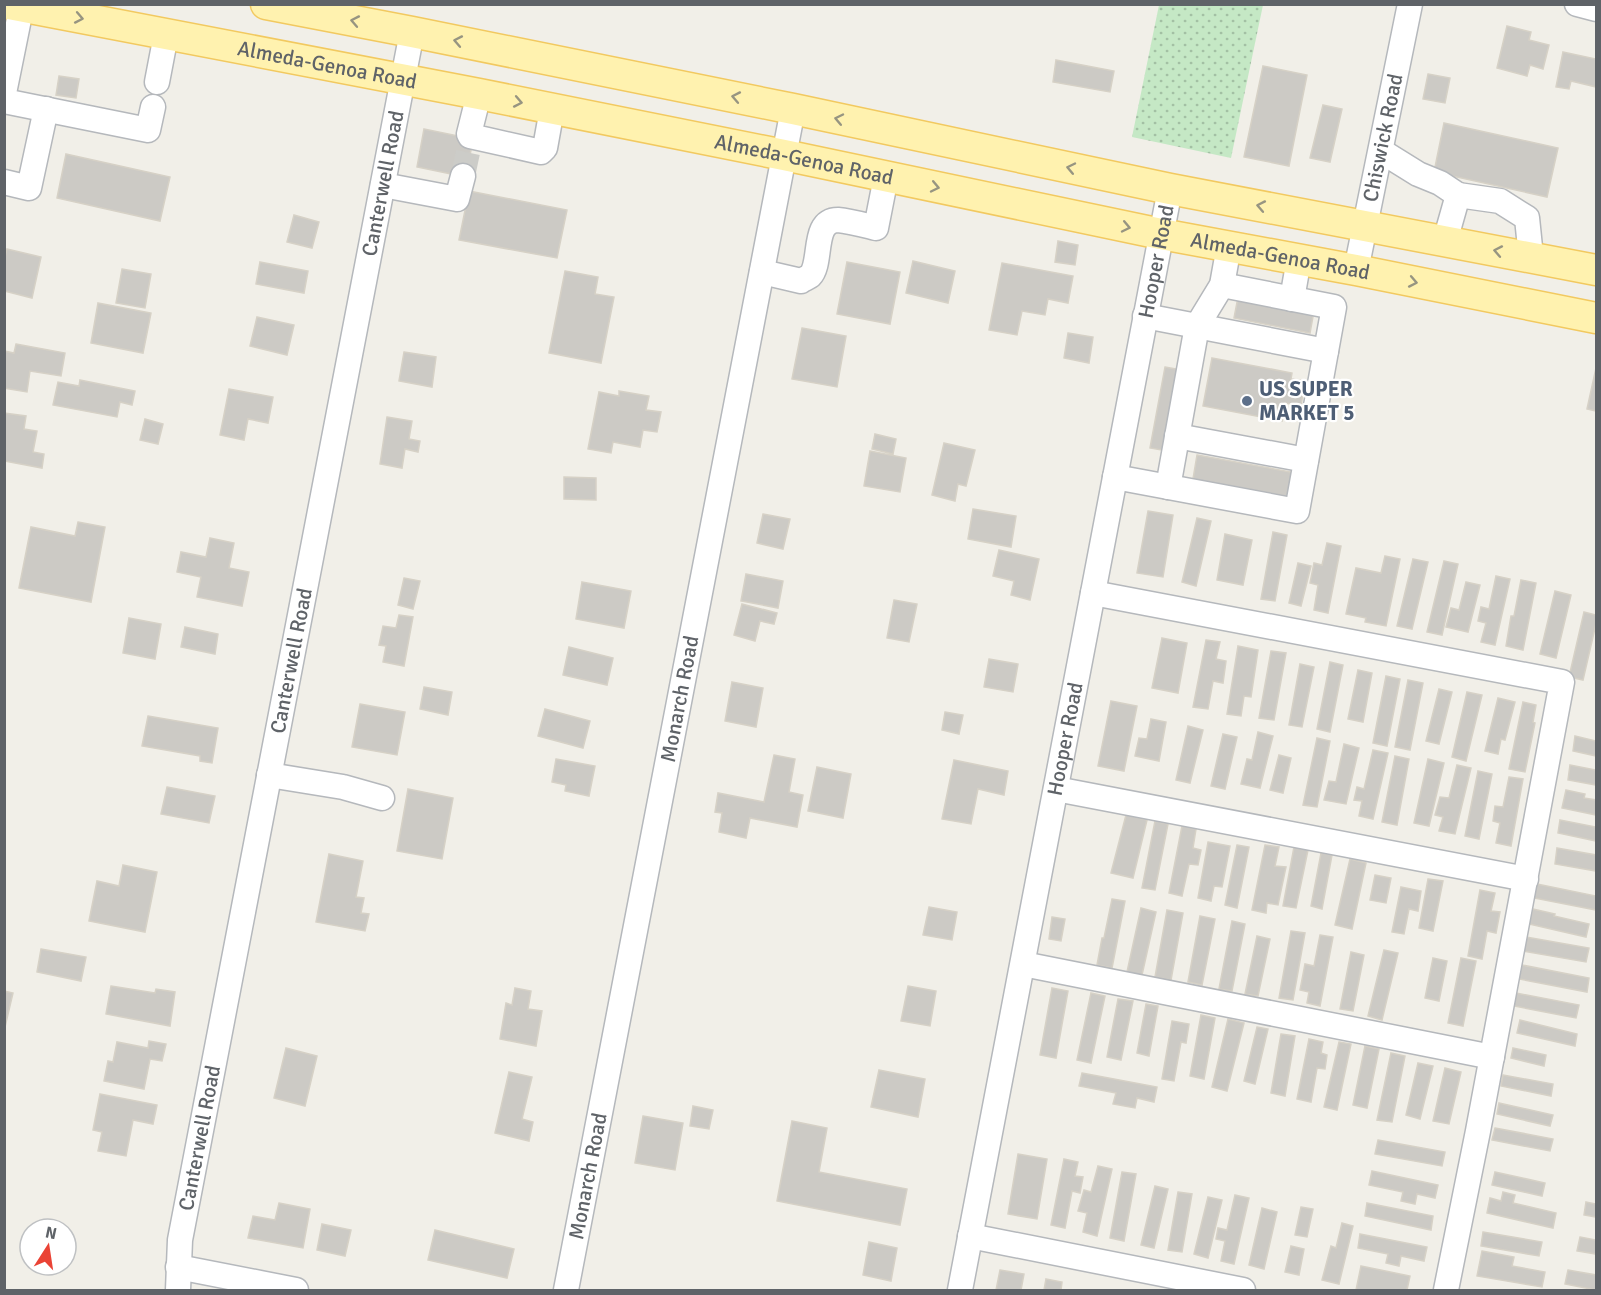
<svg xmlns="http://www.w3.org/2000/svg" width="1601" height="1295" font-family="Signika,sans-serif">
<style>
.green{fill:url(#green-dots)}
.building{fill:#cccac5;stroke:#d6d1c6;stroke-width:1.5}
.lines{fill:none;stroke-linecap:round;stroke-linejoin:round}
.minor-tunnel{stroke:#ccccc8;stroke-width:24;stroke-dasharray:24 12;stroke-linecap:butt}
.minor-casing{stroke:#b5b8bc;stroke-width:27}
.major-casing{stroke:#f2c960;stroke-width:33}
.minor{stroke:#fff;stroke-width:24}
.major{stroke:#fff2af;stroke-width:30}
.oneway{stroke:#979581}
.service-dot{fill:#5c6f8a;stroke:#fff;stroke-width:2}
.labels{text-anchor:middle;stroke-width:4.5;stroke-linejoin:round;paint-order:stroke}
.street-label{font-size:21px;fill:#5f6368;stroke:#fff}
.service-label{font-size:21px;font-weight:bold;fill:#4e5e75;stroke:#fff;text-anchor:start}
</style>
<defs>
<pattern id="green-dots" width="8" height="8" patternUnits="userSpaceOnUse" patternTransform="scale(1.5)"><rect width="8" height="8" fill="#c5e8c5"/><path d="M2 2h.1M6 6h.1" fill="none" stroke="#a3c0a4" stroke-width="1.8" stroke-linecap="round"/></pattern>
</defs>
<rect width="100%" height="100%" fill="#f1efe8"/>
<path class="green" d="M1159,5H1263L1231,158L1132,137Z"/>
<path class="building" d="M1507,26L1531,32L1529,40L1549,45L1543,69L1530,65L1527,76L1497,68Z
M1563,52L1596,59V87L1571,81L1569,89L1556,87Z
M1056,60L1114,71L1110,92L1053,82Z
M1263,66L1307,75L1289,166L1244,157Z
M1428,74L1450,78L1445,103L1423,99Z
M59,76L79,79L76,98L56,95Z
M1323,105L1342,109L1330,162L1310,158Z
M1444,123L1558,148L1547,197L1434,172Z
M424,129L473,139L466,177L417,167Z
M66,154L170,177L160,221L57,198Z
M469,191L567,210L557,258L459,240Z
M294,215L319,222L312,248L287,242Z
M1058,241L1078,245L1075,265L1055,262Z
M7,249L41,257L32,298L4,291V261Z
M913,261L955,271L948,303L906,293Z
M260,262L308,271L304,293L256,284Z
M847,262L900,272L890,324L837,314Z
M1002,263L1073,276L1068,303L1048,299L1045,315L1022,311L1017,335L989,330Z
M122,269L151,274L145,308L116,303Z
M565,271L598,277L595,294L614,297L601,363L549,353Z
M1238,297L1314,311L1310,333L1234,318Z
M98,303L151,313L143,353L91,343Z
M257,317L294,325L287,355L250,346Z
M802,328L846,336L837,387L792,379Z
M1068,333L1093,337L1089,363L1064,358Z
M16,344L65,353L61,376L30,371L27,392L4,388V351L14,353Z
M404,352L436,357L432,387L399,381Z
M1212,358L1292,373L1291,379L1305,381L1301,406L1285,403L1282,421L1203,406Z
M1165,367L1182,370L1167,451L1150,448Z
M1596,368V411L1587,409Z
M80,380L135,391L132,405L120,402L117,417L53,405L58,382L79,386Z
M229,389L273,397L268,423L248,419L244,440L220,435Z
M619,391L649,396L646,410L661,412L657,432L643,430L640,447L613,442L611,453L588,449L599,392L619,396Z
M4,413L26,416L24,429L37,431L33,452L44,454L42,468L4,461Z
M387,417L412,421L409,439L420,441L418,452L405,449L402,468L380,464Z
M145,419L163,424L158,444L140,440Z
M875,434L896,439L893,454L872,449Z
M944,443L975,450L966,486L958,484L955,501L932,495Z
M870,451L906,458L900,492L864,486Z
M1197,455L1302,474L1298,498L1193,479Z
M564,477L596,478V500L564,499Z
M973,509L1016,516L1011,547L968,539Z
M1148,511L1173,515L1163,577L1137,573Z
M763,514L790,519L783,549L757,543Z
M1197,518L1211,521L1196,586L1182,582Z
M78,522L105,527L91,602L19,588L31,527L75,536Z
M1273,532L1287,535L1275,601L1261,599Z
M1225,534L1252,540L1243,585L1217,580Z
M210,538L234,543L229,568L249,572L242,606L197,597L201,577L177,572L181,552L206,557Z
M1327,543L1341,546L1328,613L1314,610L1318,585L1310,583L1314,563L1322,565Z
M999,550L1039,559L1030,600L1011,595L1014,581L993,576Z
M1385,556L1400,559L1386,626L1365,622L1366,618L1346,614L1356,568L1381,573Z
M1413,559L1428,562L1412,629L1397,626Z
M1444,561L1458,564L1442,635L1427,632Z
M1298,563L1311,566L1301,606L1289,603Z
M746,574L783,581L778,608L741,601Z
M1496,576L1510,579L1495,645L1481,642L1486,623L1478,621L1481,607L1489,609Z
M404,578L420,581L413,609L398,605Z
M1521,580L1536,583L1523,650L1506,646L1511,616H1514Z
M582,582L631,591L624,628L576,619Z
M1466,582L1480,585L1468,632L1446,627L1451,608L1459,610Z
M1555,591L1571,595L1556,658L1540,654Z
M894,600L917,604L909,642L887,638Z
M742,604L777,613L774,624L760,621L755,641L734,635Z
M1584,612L1596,615V624L1583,680L1569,677Z
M399,615L413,617L404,666L383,662L386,646L379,645L383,626L396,628Z
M129,618L161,624L155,659L123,653Z
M185,627L218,634L215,654L181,647Z
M1162,638L1187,643L1178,693L1152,688Z
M1206,640L1220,642L1216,659L1226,661L1223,683L1213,681L1208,709L1193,707Z
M1238,646L1258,650L1251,697L1244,696L1241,716L1227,714Z
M569,647L613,658L607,685L563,675Z
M1271,651L1286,653L1274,720L1259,718Z
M989,659L1018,664L1013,692L984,687Z
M1330,662L1343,665L1330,732L1317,729Z
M1300,664L1314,667L1302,727L1289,725Z
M1358,670L1372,673L1363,722L1348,719Z
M1386,676L1400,679L1387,746L1373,743Z
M1408,680L1423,683L1410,750L1395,747Z
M732,682L763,688L756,727L725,721Z
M424,687L452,692L448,715L420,709Z
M1439,689L1452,692L1439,744L1426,741Z
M1467,692L1482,695L1466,761L1452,757Z
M1498,698L1515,702L1505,740L1501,739L1498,754L1485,751Z
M1111,701L1137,706L1124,771L1098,766Z
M1523,702L1536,705L1533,722L1535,723L1525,772L1509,769Z
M360,704L405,712L397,755L352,747Z
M545,709L590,721L583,748L538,736Z
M945,712L963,715L959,734L942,730Z
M148,716L218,728L212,763L200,761V756L142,746Z
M1151,719L1166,722L1159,761L1135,756L1139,738L1147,739Z
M1188,726L1203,730L1190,783L1176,780Z
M1258,732L1273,736L1260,788L1241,784L1247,759L1252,760Z
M1223,734L1237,737L1225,789L1211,786Z
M1575,736L1596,741V756L1573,751Z
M1317,738L1330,741L1317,807L1303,805Z
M1344,744L1359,748L1346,804L1324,800L1329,781L1336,782Z
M1373,750L1388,753L1373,819L1359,816L1362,801L1354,800L1357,787L1364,789Z
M774,755L795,759L789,792L803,795L797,827L750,818L746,838L719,832L722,813L715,812L718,793L764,802Z
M1279,755L1291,758L1283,793L1270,790Z
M1395,756L1409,759L1397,825L1382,822Z
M556,759L595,766L589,796L565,791L566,785L552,782Z
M1428,759L1444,763L1429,826L1414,823Z
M954,760L1008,771L1004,795L978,789L971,824L942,819Z
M1457,765L1471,768L1455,834L1439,831L1443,817L1435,815L1440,797L1449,798Z
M1570,765L1596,770V785L1568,780Z
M817,767L851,774L843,818L808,811Z
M1478,771L1492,774L1479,839L1465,836Z
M1509,777L1523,779L1511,846L1496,843L1500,823L1493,821L1495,806L1503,807Z
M167,787L215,796L209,823L161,814Z
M408,789L453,798L442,859L397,851Z
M1566,790L1585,794L1584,798L1596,800V815L1562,808Z
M1126,815L1147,820L1133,878L1111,873Z
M1560,820L1596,827V841L1558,833Z
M1155,821L1168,824L1155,890L1142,888Z
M1182,826L1196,829L1193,848L1201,850L1198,865L1189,864L1182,896L1169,893Z
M1208,842L1230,846L1222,887L1214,886L1211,901L1198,898Z
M1237,845L1249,847L1237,908L1225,905Z
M1265,845L1279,847L1275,866L1286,867L1278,905L1267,903L1266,913L1252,910Z
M1294,847L1308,850L1296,908L1283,906Z
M1557,848L1596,855V871L1555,864Z
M1321,853L1332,855L1322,909L1311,906Z
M329,854L363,861L356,897L364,898L361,913L369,914L365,931L316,922Z
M1350,859L1366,863L1352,929L1335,925Z
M123,865L157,872L145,932L89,921L97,881L119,886Z
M1375,875L1391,878L1386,903L1370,900Z
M1428,879L1443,881L1433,931L1419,928Z
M1537,884L1596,896V910L1534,898Z
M1401,887L1421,891L1418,911L1409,909L1404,934L1392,932Z
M1480,890L1495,893L1491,911L1500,912L1496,933L1487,931L1482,959L1468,956Z
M1112,899L1125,901L1112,968L1097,965L1102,938H1104Z
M929,907L957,912L952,940L923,935Z
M1141,908L1156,912L1142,975L1127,972Z
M1533,909L1555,914L1554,916L1589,924L1586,937L1529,924Z
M1167,910L1183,913L1171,980L1155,977Z
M1200,916L1215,919L1202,985L1188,982Z
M1052,917L1065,919L1061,941L1049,939Z
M1232,921L1245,924L1232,991L1219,989Z
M1291,931L1305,933L1293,1000L1279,998Z
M1320,935L1333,937L1320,1006L1307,1003L1309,992L1300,990L1305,964L1314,966Z
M1257,936L1270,939L1258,996L1245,994Z
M1526,937L1589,948L1586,962L1523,951Z
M41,949L86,957L81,981L37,972Z
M1384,950L1398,953L1382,1020L1368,1016Z
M1351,952L1364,955L1353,1011L1340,1009Z
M1433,958L1447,961L1439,1001L1425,998Z
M1461,958L1476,961L1463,1026L1448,1023Z
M1522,965L1589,978L1587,992L1519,979Z
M111,986L155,993L156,989L175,992L170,1026L106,1014Z
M908,986L936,991L930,1026L901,1021Z
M515,988L531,991L528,1009L542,1011L536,1046L500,1039L506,1003L512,1005Z
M1052,988L1068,991L1056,1058L1040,1055Z
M4,991L13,993L5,1027H4Z
M1091,993L1105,996L1091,1063L1077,1060Z
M1516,993L1579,1005L1576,1018L1514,1006Z
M1118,999L1133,1001L1121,1060L1107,1057Z
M1146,1004L1158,1006L1149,1056L1137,1053Z
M1201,1015L1215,1018L1204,1079L1190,1076Z
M1228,1019L1244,1023L1227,1091L1212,1087Z
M1520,1020L1577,1034L1575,1046L1517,1033Z
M1172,1021L1189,1024L1186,1043L1181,1042L1174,1081L1162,1079Z
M1257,1027L1268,1029L1255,1084L1244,1081Z
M1281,1034L1295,1036L1285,1096L1271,1093Z
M1309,1039L1323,1042L1321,1053L1327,1055L1325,1069L1317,1068L1311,1102L1297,1099Z
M149,1041L166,1044L162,1061L150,1059L144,1089L104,1081L108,1061L113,1062L117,1042L148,1048Z
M1339,1042L1351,1044L1337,1110L1324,1107Z
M1365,1046L1379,1049L1367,1108L1353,1105Z
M286,1048L317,1056L305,1106L274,1098Z
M1513,1048L1546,1055L1544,1066L1511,1058Z
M1391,1053L1405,1056L1392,1122L1377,1120Z
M1418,1063L1433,1066L1420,1119L1406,1115Z
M1445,1068L1461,1072L1449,1124L1433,1121Z
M879,1070L925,1079L918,1117L871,1107Z
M509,1072L532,1077L522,1119L533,1122L529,1141L495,1133Z
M1082,1073L1157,1087L1154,1102L1137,1098L1135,1108L1113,1104L1116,1093L1079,1086Z
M1503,1075L1553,1084L1551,1096L1501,1086Z
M100,1094L157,1105L153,1124L133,1120L126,1156L98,1151L102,1132L93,1130Z
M1499,1103L1553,1115L1550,1126L1497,1114Z
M693,1106L713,1110L709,1129L690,1126Z
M643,1116L683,1123L675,1170L635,1163Z
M792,1121L827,1128L819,1172L907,1189L900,1225L777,1201Z
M1495,1128L1553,1139L1550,1151L1492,1140Z
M1378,1140L1445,1152L1442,1166L1375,1154Z
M1018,1154L1047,1159L1037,1219L1008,1214Z
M1064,1159L1078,1162L1075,1176L1083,1177L1080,1193L1072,1191L1065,1228L1051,1225Z
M1098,1166L1112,1169L1097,1236L1083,1232L1087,1213L1078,1211L1084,1190L1091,1192Z
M1372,1171L1438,1185L1435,1198L1417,1194L1415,1204L1401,1201L1403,1192L1369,1185Z
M1122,1172L1136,1174L1124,1241L1110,1238Z
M1495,1172L1545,1183L1542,1196L1492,1185Z
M1155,1186L1168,1189L1154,1248L1141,1245Z
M1178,1192L1192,1194L1182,1252L1168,1250Z
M1503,1192L1515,1195L1513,1203L1556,1213L1553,1228L1487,1213L1490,1198L1501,1201Z
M1235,1195L1249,1198L1234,1264L1221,1261L1225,1241L1216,1239L1218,1228L1227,1230Z
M1208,1197L1222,1200L1208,1258L1194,1254Z
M1586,1202L1596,1204V1217L1584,1215Z
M279,1203L310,1209L303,1248L248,1238L253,1216L275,1220Z
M1367,1203L1433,1216L1431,1230L1365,1216Z
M1301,1207L1313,1209L1307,1237L1295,1235Z
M1262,1208L1277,1212L1264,1269L1249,1265Z
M1342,1223L1353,1226L1339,1284L1322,1280L1331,1246L1336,1248Z
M322,1224L351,1230L345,1256L317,1250Z
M435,1230L514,1249L507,1278L428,1260Z
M1483,1232L1542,1242L1539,1256L1481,1246Z
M1360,1234L1427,1247L1424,1261L1401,1256L1399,1266L1386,1263L1388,1254L1358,1248Z
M1580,1237L1596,1240V1254L1577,1251Z
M869,1242L897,1248L891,1281L863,1275Z
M1291,1246L1304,1249L1299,1275L1285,1272Z
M1482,1251L1514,1257L1512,1266L1545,1272L1542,1287L1477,1276Z
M1361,1266L1410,1276L1407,1290H1356Z
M1000,1270L1024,1274L1021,1290H996Z
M1568,1270L1596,1275V1290L1565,1284Z
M1046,1279L1062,1282L1061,1290H1044Z"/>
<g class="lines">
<path class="minor-tunnel" d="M463,176L471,138"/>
<g class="minor-casing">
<g id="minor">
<path d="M1577,4L1596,9"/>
<path d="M157,82L166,35"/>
<path d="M4,93L22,4"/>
<path d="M479,94L469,134L470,136L541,152L545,148L552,109"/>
<path d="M4,101L148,130L153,107"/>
<path d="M1381,151L1418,174L1440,183L1458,195L1445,241"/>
<path d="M4,182L29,188L46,109"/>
<path d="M383,185L457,199L463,176"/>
<path d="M1458,195L1500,201L1527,218L1531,257"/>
<path id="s1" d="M1356,270L1410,4"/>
<path d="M762,272L801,281C802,280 809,277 810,276C823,263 811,220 838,220C850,221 864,225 876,228L886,177"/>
<path d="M1292,299L1299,259"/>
<path d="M1145,316L1326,351"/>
<path d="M1177,436L1306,460"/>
<path d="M1115,477L1297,511L1334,307L1222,285"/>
<path d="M1168,487L1197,326L1222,285L1229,246"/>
<path d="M1093,593L1562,682L1478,1131L1446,1290"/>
<path d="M269,775L343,787L382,798"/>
<path d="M1056,789L1526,879"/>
<path d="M1023,964L1492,1057"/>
<path d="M970,1236L1243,1290"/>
<path d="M178,1267L296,1290"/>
<path id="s2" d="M178,1290L180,1240L412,32"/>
<path id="s3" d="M566,1290L793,109"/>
<path id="s4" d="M960,1290L1170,189"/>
</g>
</g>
<g class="major-casing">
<g id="major">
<path id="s5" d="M9,4L479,94L784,155L1161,234L1356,270L1596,318"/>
<path d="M266,4L412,32L793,109L1170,189L1596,270"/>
</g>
</g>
<use href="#minor" class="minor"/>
<use href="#major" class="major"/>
</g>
<defs><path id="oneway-chevron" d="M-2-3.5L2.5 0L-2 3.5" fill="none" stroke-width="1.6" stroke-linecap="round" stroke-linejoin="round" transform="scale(1.5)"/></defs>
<g class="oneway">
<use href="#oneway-chevron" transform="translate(79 18) rotate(11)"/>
<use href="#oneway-chevron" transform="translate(355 21) rotate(-169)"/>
<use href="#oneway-chevron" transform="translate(458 41) rotate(-169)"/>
<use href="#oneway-chevron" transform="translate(736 97) rotate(-169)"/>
<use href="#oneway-chevron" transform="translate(518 102) rotate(11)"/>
<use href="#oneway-chevron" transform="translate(839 119) rotate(-168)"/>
<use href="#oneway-chevron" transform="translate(1071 168) rotate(-168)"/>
<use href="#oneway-chevron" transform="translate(935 187) rotate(12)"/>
<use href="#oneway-chevron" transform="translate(1261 206) rotate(-169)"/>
<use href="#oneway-chevron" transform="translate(1126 227) rotate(12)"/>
<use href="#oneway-chevron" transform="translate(1498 251) rotate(-169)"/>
<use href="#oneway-chevron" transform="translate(1413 282) rotate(11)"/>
</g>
<circle class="service-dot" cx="1247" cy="401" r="6"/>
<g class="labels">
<g class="street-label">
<text dy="7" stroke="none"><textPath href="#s5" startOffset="324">Almeda-Genoa Road</textPath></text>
<text dy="7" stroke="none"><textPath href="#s1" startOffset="135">Chiswick Road</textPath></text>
<text dy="7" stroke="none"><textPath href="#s5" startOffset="810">Almeda-Genoa Road</textPath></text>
<text dy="7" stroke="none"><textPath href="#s2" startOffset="1126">Canterwell Road</textPath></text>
<text dy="7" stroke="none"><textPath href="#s5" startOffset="1296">Almeda-Genoa Road</textPath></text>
<text dy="7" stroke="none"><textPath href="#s4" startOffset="1047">Hooper Road</textPath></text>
<text dy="7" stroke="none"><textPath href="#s2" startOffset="640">Canterwell Road</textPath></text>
<text dy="7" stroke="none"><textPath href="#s3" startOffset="602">Monarch Road</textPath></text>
<text dy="7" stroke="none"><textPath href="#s4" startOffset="561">Hooper Road</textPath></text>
<text dy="7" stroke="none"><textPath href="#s2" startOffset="154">Canterwell Road</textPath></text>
<text dy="7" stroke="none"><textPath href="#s3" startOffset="116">Monarch Road</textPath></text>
</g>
<g class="service-label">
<text x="1259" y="396">US SUPER<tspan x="1259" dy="24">MARKET 5</tspan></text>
</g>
</g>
<rect width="1601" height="1295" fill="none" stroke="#5f6368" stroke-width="12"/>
<g transform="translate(48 1247) rotate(12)"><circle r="28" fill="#ffffff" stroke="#bfc1c3" stroke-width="1.5"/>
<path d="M0-4.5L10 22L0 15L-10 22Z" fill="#ea4335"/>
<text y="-9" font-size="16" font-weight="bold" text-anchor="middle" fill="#5f6368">N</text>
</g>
</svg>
